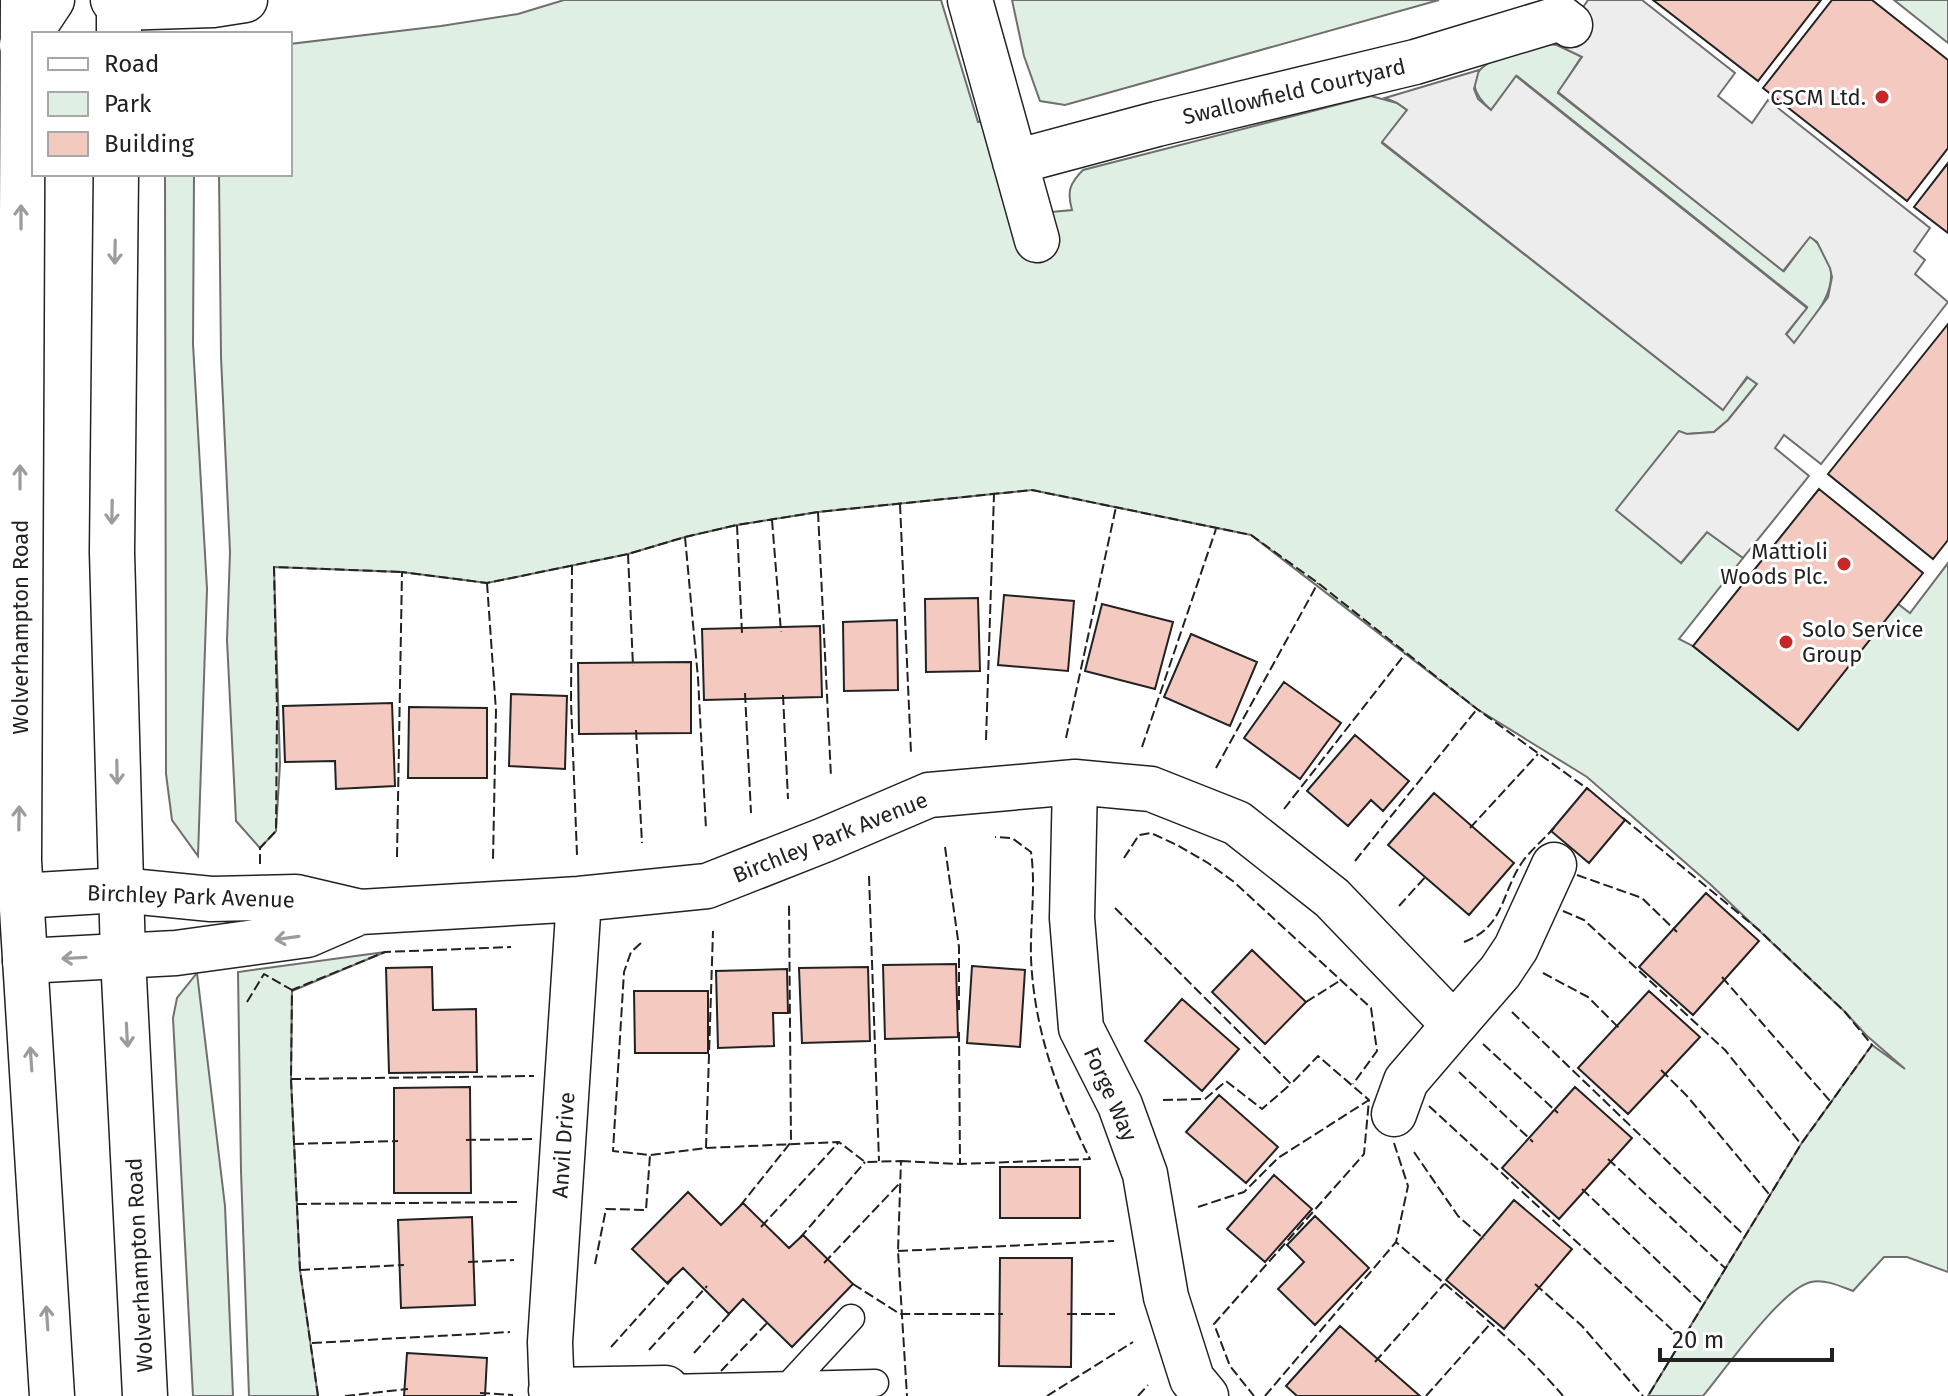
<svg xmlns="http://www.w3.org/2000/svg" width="1948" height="1396" font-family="'Fira Sans',sans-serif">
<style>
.green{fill:#e0efe3;stroke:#6f6f6f;stroke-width:2}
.parking{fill:#ededed;stroke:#6f6f6f;stroke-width:2}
.building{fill:#f3c9c0;stroke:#222;stroke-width:2}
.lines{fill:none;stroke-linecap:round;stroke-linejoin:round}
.service-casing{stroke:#222;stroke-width:29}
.minor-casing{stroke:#222;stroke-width:47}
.trunk-casing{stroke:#222;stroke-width:47}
.service{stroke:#fff;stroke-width:26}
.minor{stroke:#fff;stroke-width:44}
.trunk{stroke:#fff;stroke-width:44}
.fence{stroke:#222;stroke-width:2;stroke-dasharray:10 4;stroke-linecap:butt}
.oneway{stroke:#9c9c9c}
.poi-dot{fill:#c62828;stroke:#fff;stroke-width:3}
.labels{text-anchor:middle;stroke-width:6;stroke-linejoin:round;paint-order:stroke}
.street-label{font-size:22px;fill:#222;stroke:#fff}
.poi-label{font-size:22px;fill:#222;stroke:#fff;text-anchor:end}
</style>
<rect width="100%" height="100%" fill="#fff"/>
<path class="green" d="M564,0H941L978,122L993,119L1019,215L1072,210C1067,192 1069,184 1083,170L1371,96L1397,103L1407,110L1382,143L1722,409L1748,377L1757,384L1728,420L1714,432L1687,434L1682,562L1707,532L1743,558L1679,639L1693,646L1798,730L1898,604L1910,613L1948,563V1272L1907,1257H1884L1853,1291C1840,1286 1825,1279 1811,1282C1782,1288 1724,1371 1703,1396H1648L1801,1144L1872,1045L1905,1069L1866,1035L1845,1012L1711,885L1587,777L1477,709L1251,535L1032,490L818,512L737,525L685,537L628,554L487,583L402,572L274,567L280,764L276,831L260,848L236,821L227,640L230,552L221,357L219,174H290V44L441,26L518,14Z
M1012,0H1439L1065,105L1040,101L1024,56Z
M1894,0H1948V43Z
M1539,43L1557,45L1582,56L1558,93L1784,271L1810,236C1854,274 1820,310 1794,343L1786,335L1807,307L1517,76L1491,110C1444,68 1508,54 1539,43Z
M165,174H194L193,344L207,589L198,856L172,820L166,774Z
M385,952L292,991L291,1079L300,1270L318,1396H249L241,1171L238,972Z
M197,973L225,1206L233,1396H193L173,1018L177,998Z"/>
<path class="parking" d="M1588,0H1642L1735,73L1718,96L1752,123L1768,100L1930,228L1914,251L1925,260L1915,274L1948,302L1821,464L1784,435L1775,448L1809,476L1743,558L1707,532L1681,563L1616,510L1679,431L1687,434L1714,432L1728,420L1757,384L1747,377L1723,410L1382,142L1407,110L1397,103L1385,98L1479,70L1474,89L1478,99L1491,110L1516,76L1807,308L1786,334L1794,343L1828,297L1832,277L1830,268L1817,242L1810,237L1783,271L1558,92L1582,57L1557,45Z"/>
<path class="building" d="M1653,0H1821L1758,81Z
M1832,0H1872L1948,60V148L1907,201L1763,88Z
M1948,163V233L1914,207Z
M1948,324V540L1933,559L1828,474Z
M1819,489L1923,573L1798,730L1693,646Z
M1004,595L1074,601L1068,671L998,665Z
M978,598L980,671L926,672L925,599Z
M1102,604L1173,622L1155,689L1085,671Z
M897,620L898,690L844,691L843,622Z
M820,626L822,697L704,700L702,629Z
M1191,634L1257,662L1230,726L1164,697Z
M691,662V733L579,734L578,663Z
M1284,682L1341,723L1300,779L1244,738Z
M511,694L567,696L565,769L509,766Z
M392,703L395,786L336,789L335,761L285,762L283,706Z
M409,707L487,708V778H408Z
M1355,735L1409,781L1383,811L1371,800L1348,826L1307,791Z
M1587,788L1625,820L1589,863L1551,831Z
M1434,793L1514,863L1469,915L1388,845Z
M1706,893L1759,941L1693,1015L1639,967Z
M1252,950L1306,1002L1265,1044L1212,992Z
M956,964L958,1037L885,1039L883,965Z
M972,966L1025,970L1020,1047L967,1043Z
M432,967L433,1010L476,1009L477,1072L389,1073L386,968Z
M868,967L870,1041L802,1043L799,968Z
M787,969L788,1013H773L774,1046L718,1048L716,971Z
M634,991H708V1053H635Z
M1649,991L1700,1037L1628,1114L1578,1068Z
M1182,999L1239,1049L1202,1091L1145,1041Z
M470,1087L471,1193H394V1088Z
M1575,1087L1632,1138L1559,1219L1502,1168Z
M1219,1095L1278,1147L1246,1183L1186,1132Z
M1000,1167H1080V1218H1000Z
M1274,1175L1312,1209L1265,1262L1227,1229Z
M688,1192L721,1225L743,1203L789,1248L803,1235L853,1284L792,1347L743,1299L729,1314L683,1268L667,1283L632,1249Z
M1514,1200L1572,1249L1504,1329L1446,1280Z
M1315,1216L1369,1268L1315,1325L1278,1289L1304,1262L1287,1245Z
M472,1217L475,1305L401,1308L398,1220Z
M1000,1258H1072L1071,1367L999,1366Z
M1340,1326L1420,1396H1297L1286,1386Z
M407,1353L487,1358L485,1396H404Z"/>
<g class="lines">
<g class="service-casing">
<path id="service" d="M789,1385L851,1318
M666,1388L875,1383"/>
</g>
<g class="minor-casing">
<path id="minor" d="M113,0L119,8L213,5L245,0
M970,0L1037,240
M22,45L52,0
M1015,162L1157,124L1415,62L1561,18L1570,25
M1075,782L1072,918L1081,1028L1120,1105L1145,1174L1166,1297L1192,1379L1206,1396
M20,896L120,890L211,899L296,897L360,912L579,899L707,886L824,840L929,795L1075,782L1151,789L1237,823L1332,898L1454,1025L1406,1081L1394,1114
M25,961L176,953L307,935L360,912
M1454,1025L1500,972L1516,948L1554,865
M551,1390L666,1388
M552,1396L550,1342L579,899"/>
</g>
<g class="trunk-casing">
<path id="trunk" d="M23,0L19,861L52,1396
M119,34V0
M116,174L112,552L123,957L145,1396"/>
</g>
<use href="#service" class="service"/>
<use href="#minor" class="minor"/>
<use href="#trunk" class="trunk"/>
<path class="fence" d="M900,504L911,753
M818,512L831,777
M772,520L781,632
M737,525L742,633
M685,537L698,678L706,829
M628,554L633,666
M572,565L571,702L577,855
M487,583L496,711L493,859
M745,693L751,813
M783,695L788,799
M636,730L642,843
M1066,738L1116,507
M986,740L994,494
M1142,747L1216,529
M1216,768L1318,583
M1284,809L1405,654
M1623,818L1759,930L1845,1012L1872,1045L1801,1144L1648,1396
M1470,828L1538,754
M945,847L959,947V1012
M397,857L402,572L487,583L628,554L685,537L737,525L818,512L1032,490L1251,535L1318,583L1477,709L1589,790
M1124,858L1139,835L1151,833L1177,845L1208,863L1234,882L1371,1008L1377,1051L1353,1084
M1355,861L1477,709
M260,864V848L276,831L277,710L274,567L402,572
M1577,875L1642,898L1677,932
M869,876L879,1161
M1399,906L1427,875
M1115,908L1291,1084L1318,1056L1369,1100
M1563,911L1584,920L1725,1050L1801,1144
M1464,942C1505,927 1501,892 1523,861C1532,849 1544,839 1554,828
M641,943L631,952L624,972L613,1151L650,1155L706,1148L839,1142L865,1162L901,1161L898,1251L907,1396
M1543,973L1588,997L1619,1028
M1722,977L1830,1101
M247,1002L264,974L292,990
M1306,1002L1341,980
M1512,1012L1744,1235
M959,1032L960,1164
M1483,1044L1558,1113
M1661,1070L1687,1096L1769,1194
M1459,1072L1533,1142
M291,1079L534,1076
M1163,1100L1205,1099L1226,1081L1262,1109L1291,1084
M1429,1106L1681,1338
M466,1140L534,1139
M1394,1143L1408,1186L1396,1242
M294,1144L398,1141
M706,1148L713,931
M1414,1152L1458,1216L1484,1239
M1608,1159L1725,1268
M901,1161L960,1164L1090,1159C1058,1095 1034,1030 1031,958C1030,923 1036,887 1031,852L1012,838L995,837
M1582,1189L1704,1305
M297,1204L519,1202
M740,1206L791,1142L789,904
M1198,1207L1244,1192L1278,1158L1369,1100L1364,1154L1214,1324L1230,1366L1254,1396
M761,1227L839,1142
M800,1238L865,1162
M898,1251L1114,1241
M468,1262L514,1260
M824,1263L899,1184
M595,1264L606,1209L646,1210L650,1155
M300,1270L404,1265
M853,1284L900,1314H1003
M1535,1284L1582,1326L1643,1396
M1067,1314H1115
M312,1343L510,1332
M611,1347L672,1279
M649,1350L707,1286
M694,1353L732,1311
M1375,1362L1444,1284
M721,1371L769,1321
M480,1393L513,1395
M318,1396L300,1270L291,1079L292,990L385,952L511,947
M345,1396L408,1389
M1047,1396L1133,1342
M1138,1396L1148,1385
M1265,1396L1396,1242C1453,1292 1514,1338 1563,1396
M1426,1396L1491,1323"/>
</g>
<defs><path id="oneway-shaft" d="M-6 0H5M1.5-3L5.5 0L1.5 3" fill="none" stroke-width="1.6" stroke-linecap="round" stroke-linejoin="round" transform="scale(2)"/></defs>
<g class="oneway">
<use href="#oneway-shaft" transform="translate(21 217) rotate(-90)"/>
<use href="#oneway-shaft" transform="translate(115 252) rotate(91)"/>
<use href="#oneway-shaft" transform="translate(20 477) rotate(-90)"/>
<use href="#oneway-shaft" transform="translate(112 512) rotate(91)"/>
<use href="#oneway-shaft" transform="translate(117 772) rotate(89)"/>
<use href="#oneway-shaft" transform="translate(19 818) rotate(-89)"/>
<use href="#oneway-shaft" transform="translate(287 938) rotate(172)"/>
<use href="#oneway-shaft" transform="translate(74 958) rotate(177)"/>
<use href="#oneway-shaft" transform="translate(127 1035) rotate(87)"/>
<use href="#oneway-shaft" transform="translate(31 1059) rotate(-94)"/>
<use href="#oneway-shaft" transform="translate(47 1318) rotate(-94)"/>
</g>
<g class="poi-dot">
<circle cx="1882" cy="97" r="8"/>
<circle cx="1844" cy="564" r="8"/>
<circle cx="1786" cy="642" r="8"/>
</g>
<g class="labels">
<g class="street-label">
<text transform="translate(1294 91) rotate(-13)" y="8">Swallowfield Courtyard</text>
<text transform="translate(20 627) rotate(-90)" y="8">Wolverhampton Road</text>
<text transform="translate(830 837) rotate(-22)" y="8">Birchley Park Avenue</text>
<text transform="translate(191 896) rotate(2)" y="8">Birchley Park Avenue</text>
<text transform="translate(1111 1094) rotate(66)" y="8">Forge Way</text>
<text transform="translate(563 1145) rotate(-86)" y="8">Anvil Drive</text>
<text transform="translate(139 1265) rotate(-93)" y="8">Wolverhampton Road</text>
</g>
<g class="poi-label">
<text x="1866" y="105">CSCM Ltd.</text>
<text x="1828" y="559">Mattioli<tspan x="1828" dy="25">Woods Plc.</tspan></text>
<text x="1802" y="637" text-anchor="start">Solo Service<tspan x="1802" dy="25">Group</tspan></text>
</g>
</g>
<rect x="32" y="32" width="260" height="144" fill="#ffffff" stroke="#a7a7a7" stroke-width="2"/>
<rect x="48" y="58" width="40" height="12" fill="#ffffff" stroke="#a7a7a7" stroke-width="2"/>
<text x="104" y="72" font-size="24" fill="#222222">Road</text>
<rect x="48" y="92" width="40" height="24" fill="#e0efe3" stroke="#a7a7a7" stroke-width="2"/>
<text x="104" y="112" font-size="24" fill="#222222">Park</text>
<rect x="48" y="132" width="40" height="24" fill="#f3c9c0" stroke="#a7a7a7" stroke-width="2"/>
<text x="104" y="152" font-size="24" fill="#222222">Building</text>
<path d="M1660 1348v12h172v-12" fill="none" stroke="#222222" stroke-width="4"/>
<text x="1672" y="1348" font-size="24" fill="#222222" stroke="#ffffff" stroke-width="6" paint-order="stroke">20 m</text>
</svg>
